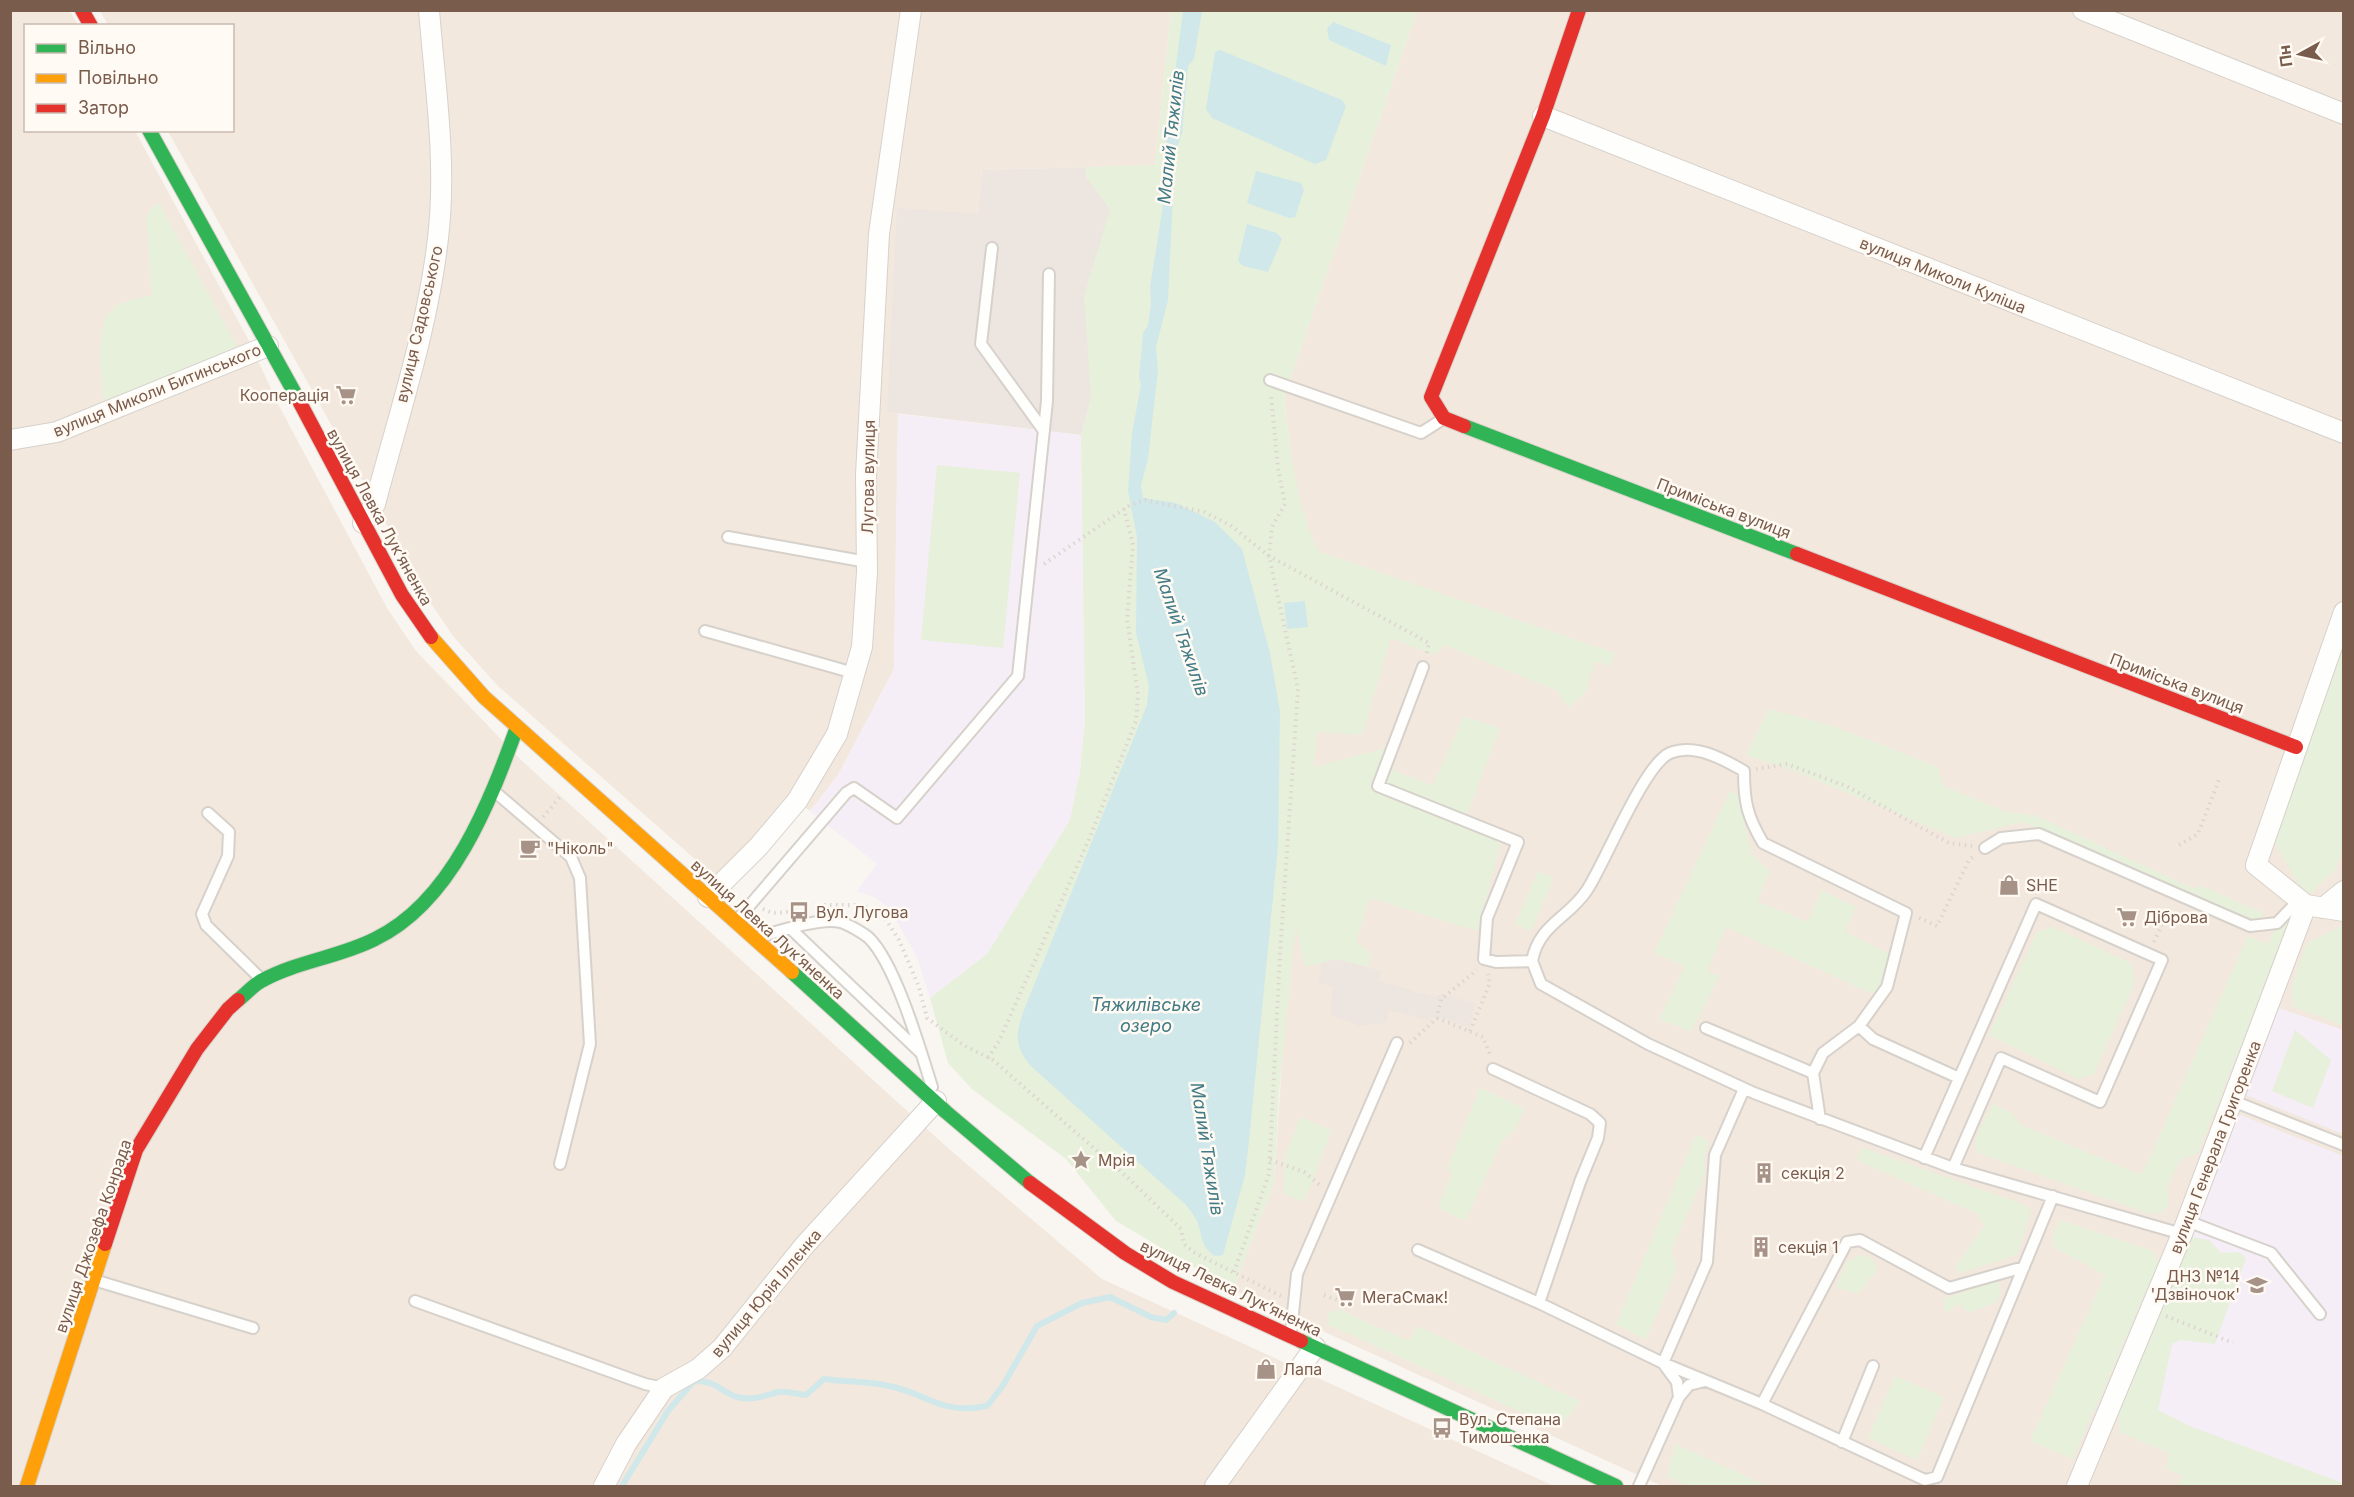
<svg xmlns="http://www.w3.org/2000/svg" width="2354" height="1497" font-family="Inter,sans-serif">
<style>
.residential{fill:#f2e8de}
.industrial{fill:#ede5e0}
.education{fill:#f6eef6}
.green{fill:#e7f0db}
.water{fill:#d0e8ea}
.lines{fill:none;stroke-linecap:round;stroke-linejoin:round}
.stream{stroke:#d0e8ea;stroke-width:6}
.lane-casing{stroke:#d7d1cb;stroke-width:14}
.street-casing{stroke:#d7d1cb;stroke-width:22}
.fast-casing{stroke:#d9d2cb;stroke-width:16}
.slow-casing{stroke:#d9d2cb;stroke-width:16}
.jam-casing{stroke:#d9d2cb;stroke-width:16}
.path{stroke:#dcd5d0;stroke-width:4;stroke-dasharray:1.5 4.5;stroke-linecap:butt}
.lane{stroke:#fefefd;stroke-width:10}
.street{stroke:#fefefd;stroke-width:20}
.fast{stroke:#30b455;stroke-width:14}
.slow{stroke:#ff9f0a;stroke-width:14}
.jam{stroke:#e5322d;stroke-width:14}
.labels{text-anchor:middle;stroke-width:5;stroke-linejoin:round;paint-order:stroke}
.street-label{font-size:16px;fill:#7a5c4d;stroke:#fffaf3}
.poi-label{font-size:16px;fill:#7a5c4d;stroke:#fffaf3;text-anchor:start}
.water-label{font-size:18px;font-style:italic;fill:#437c86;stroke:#fffaf3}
</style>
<rect width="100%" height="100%" fill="#f9f5f0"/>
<path class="residential" d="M10,11H70L78,25L26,26V130L135,131L248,339L279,406L387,608L416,651L521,760L949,1149L1102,1279L1554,1486H11Z
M100,11H1171L1155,165L982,170L978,214L887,411L898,414L894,669L838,775L810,811L798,802L721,882L498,686L453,636L428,599L168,131L232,130V26L108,25Z
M1417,11H2343V1486H1662L1233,1290L1274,1183L1311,620L1284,397Z"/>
<path class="industrial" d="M1155,165L1081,435L887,412L897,208L978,214L982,170Z
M1336,959L1381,971L1379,981L1434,997L1441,994L1476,1004L1469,1027L1436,1016L1428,1020L1389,1010L1385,1023L1360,1026L1331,1015L1332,986L1319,983L1322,962Z"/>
<path class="education" d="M898,414L1081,435L1085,720L1080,771L1070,820L987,954L930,998L917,957L889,908L874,897L857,891L877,864L810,811L838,775L894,669Z
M2279,1008L2343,1030V1134L2246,1095Z
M2238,1114L2343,1156V1486L2119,1414Z"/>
<path class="green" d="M1171,11H1417L1284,397C1290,448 1296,504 1318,551L1615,653L1611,666L1595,661L1586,692L1568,708L1558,691L1444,645L1435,655L1391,638L1362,735L1317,732L1314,767L1386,748L1394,771L1433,785L1464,716L1500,728L1463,825L1501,843L1477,931L1370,898L1356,942L1371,954L1368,967L1336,959L1305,967L1296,927L1279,1092L1274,1183L1233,1290L1116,1221L1066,1159L972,1089L948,1063L930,998L987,954L1070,820L1080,771L1085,720L1081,435L1091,397L1084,296L1110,209L1086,177L1085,167L1155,165Z
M159,203L240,352L104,408C102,383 92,320 116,306C126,300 140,298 152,295L146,218L150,209Z
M937,465L1020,473L1003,648L921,640Z
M2343,612V850L2336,869L2307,897L2272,839Z
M1769,709L1836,727L1938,767L1943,786L2007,812L2035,815L2181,883L2194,888L2202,886L2263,913V922L2253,924L2023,822L1956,838L1789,769L1746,755Z
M1730,791L1738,795L1752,855L1770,871L1757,901L1808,922L1821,890L1856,907L1845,932L1890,954L1884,985L1875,995L1726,927L1707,971L1719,976L1691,1032L1659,1019L1685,966L1654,953Z
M1538,871L1554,878L1531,931L1515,924Z
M2288,919L2289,925L2198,1153L2180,1160L2167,1187L2168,1205L2161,1213L2150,1214L1978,1153C1969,1139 1986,1118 1993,1104L2011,1113L2022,1125L2139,1174L2143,1173L2248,936L2268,944L2276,928Z
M2343,925V1025L2294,1007L2291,988L2307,943Z
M2052,927L2131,963L2135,982L2093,1075L2078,1079L1989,1035L2037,932Z
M2295,1030L2331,1060L2313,1108L2272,1091Z
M1480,1088L1524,1108L1516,1128L1502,1141L1465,1221L1438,1208L1452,1172L1447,1169Z
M1300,1117L1332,1130L1304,1202L1283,1193L1285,1157Z
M1696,1134L1709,1141L1704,1160L1706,1171L1671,1251L1677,1268L1646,1339L1616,1325Z
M1861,1147L2025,1205L2031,1212L2017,1255L1960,1273L1955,1267L1984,1226L1978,1214L1857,1160Z
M2060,1220L2153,1251L2159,1262L2073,1459L2030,1441L2105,1275L2055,1248L2052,1238Z
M2191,1237L2209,1240L2221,1253L2239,1252L2246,1258L2215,1344L2180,1340L2172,1344L2158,1410L2192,1427L2343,1483V1486H2179L2182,1476L2166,1468L2169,1453L2119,1432V1414Z
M1858,1255L1870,1257L1875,1263L1876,1273C1867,1279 1866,1288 1857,1294L1836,1287L1846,1263Z
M1996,1280L2001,1288L1997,1302L1968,1313L1959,1304L1947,1312L1944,1309V1299Z
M1340,1310L1409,1341L1417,1326L1580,1401L1562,1424L1552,1426L1327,1324L1329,1312Z
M1895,1376L1944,1397L1917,1460L1868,1438Z
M1675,1444L1768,1486H1690L1667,1477Z"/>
<path class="water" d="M1183,11H1202L1194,59L1188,66L1182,133L1175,154L1168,300L1156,347L1158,370L1148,459L1141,485L1143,498L1176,503L1215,522L1242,549L1270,653L1280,711L1278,847L1249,1141L1245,1175L1223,1255L1215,1256C1200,1246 1203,1236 1197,1221C1194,1215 1189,1209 1185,1204L1033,1068C1010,1044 1017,1028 1028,1000L1147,705L1149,686L1136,633L1137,537L1128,491L1132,433L1141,385L1139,377L1143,333L1148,325L1151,303L1150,287L1162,212L1167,135Z
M1333,22L1391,45L1386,66L1329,40L1327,28Z
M1220,50L1342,100L1346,106L1326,160L1315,164L1212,118L1206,109L1215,52Z
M1256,171L1301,183L1304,190L1295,217L1289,218L1247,203Z
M1247,224L1277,233L1282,239L1268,272L1243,266L1238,261Z
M1305,601L1308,627L1287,629L1284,603Z"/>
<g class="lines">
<path class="stream" d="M622,1486L668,1411L694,1381C716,1380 719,1391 737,1397C753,1401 763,1396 778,1392C786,1391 797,1394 806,1395L824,1379C845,1382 868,1381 889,1386C929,1394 940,1415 987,1406L1002,1387L1037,1326L1082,1303L1110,1297L1151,1317L1166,1320L1174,1313"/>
<g class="lane-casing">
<path id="lane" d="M992,248L981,344L1044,431
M1270,380L1421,433L1443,419
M728,537L867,562
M705,631L854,673
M1423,667L1378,786L1518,842L1487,918L1484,959L1496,962L1532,961L1541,984L1648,1044L1754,1093L1953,1168L2182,1234
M494,791L571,857L580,878L590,1044L560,1164
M208,813L229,832L228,856L202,914L206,925L262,980
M1985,848L2001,838L2039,834L2250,926L2277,923L2299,900
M738,919L846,793L854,788L897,818L1018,676L1047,401L1049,274
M790,928L921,1053
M759,937C778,931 822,917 840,922C848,924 863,933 869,938C896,965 920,1049 932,1087
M1532,961C1539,924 1569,918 1587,890C1605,863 1644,764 1670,753C1695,743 1723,759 1744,771C1744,802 1747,816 1763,843L1906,913L1887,987L1859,1026L1823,1053L1813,1073L1820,1119
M1859,1026L1873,1039L1959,1078
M1706,1028L1813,1073
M1493,1069L1590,1114L1600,1123L1598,1138L1580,1182L1539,1303
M2233,1101L2344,1145
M1924,1158L2036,904L2162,960L2100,1102L2001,1058L1953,1168
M2187,1221L2271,1253L2320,1314
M1418,1250L1539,1303L1663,1363L1762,1404L1925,1480L1937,1477L2053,1196
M94,1280L253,1328
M415,1301L645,1384L664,1388
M1291,1333L1297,1274L1397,1043
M1679,1397L1689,1385L1705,1381
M1762,1404L1847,1242L1860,1240L1949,1288L2024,1267
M1842,1442L1873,1366
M1639,1486L1679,1397L1677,1382L1663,1363L1707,1262L1715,1155L1744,1089"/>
</g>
<g class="street-casing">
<path id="street" d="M2083,10L2344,114
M1543,116L2344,433
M10,440L57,432L268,346
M363,523L375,504C398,417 428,328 438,238C447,163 435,86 429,10
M708,897L759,846L797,801L837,734L862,647L867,572L866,475L879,234L911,10
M2306,905L2256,865L2344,612
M2306,905L2344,911
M2323,908L2344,891
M604,1486L626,1444L664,1388L698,1369L722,1348L804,1246L936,1101
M1215,1486L1315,1347
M2077,1486L2182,1234L2306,905"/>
</g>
<g class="fast-casing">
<path id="fast" d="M149,130L298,399
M1464,426L1797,554
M792,972L946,1112L1030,1183
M238,1000C246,994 254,984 263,980C298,961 340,957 375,939C452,902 490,802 517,727
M1301,1341L1616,1486"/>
</g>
<g class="slow-casing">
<path id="slow" d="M431,637L484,697L792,972
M27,1486L105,1244"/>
</g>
<g class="jam-casing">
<path id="jam" d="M82,10L91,26
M298,399L402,595L431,637
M1464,426L1444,418L1431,397L1543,116L1579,10
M1797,554L2296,747
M1030,1183L1125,1253L1173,1282L1301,1341
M105,1244L136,1150L197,1049L228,1009L238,1000"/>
</g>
<path class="path" d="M1044,564L1130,505L1145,500L1204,512L1230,525L1269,556L1429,643L1426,656
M1756,769L1787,764L1848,787L1949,843L1972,846
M543,817L560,797
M2179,845L2198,834L2220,777
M824,905H858L881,912L899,940L919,987L927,1018L965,1046L993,1060L1128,1178L1181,1229L1184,1244L1193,1252L1281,1296
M763,909L772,913L788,912
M1919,918L1937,926L1969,860L1975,855
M2154,942L2171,905
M1437,1018L1483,1037L1491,1057
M1470,1031L1490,983L1488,974
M1410,1043L1437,1018L1441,999L1477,970
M988,1058L999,1041L1090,837L1136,721L1138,695L1127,619L1133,545L1124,509
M1270,1160L1304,1172L1321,1186
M1234,1272L1269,1174L1280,954L1298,689L1269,556L1272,527L1285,504L1278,468L1271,394
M1324,1295L1338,1300
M2166,1316L2233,1343"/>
<use href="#lane" class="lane"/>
<use href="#street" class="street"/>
<use href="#fast" class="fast"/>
<use href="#slow" class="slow"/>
<use href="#jam" class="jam"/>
</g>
<defs>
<g id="supermarket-bare" transform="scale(1.62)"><path d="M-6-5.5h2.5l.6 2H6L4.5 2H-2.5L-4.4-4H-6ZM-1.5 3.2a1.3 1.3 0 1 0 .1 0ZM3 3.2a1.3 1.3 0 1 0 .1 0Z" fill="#a69286" stroke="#fffaf3" stroke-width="2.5" paint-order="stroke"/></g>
<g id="cafe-bare" transform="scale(1.62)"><path d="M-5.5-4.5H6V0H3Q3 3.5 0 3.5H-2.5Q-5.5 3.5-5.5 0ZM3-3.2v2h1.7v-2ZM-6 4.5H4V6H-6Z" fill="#a69286" stroke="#fffaf3" stroke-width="2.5" paint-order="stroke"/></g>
<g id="shop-bare" transform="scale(1.62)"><path d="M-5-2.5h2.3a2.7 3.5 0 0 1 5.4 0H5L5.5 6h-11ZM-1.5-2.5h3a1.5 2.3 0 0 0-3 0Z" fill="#a69286" stroke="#fffaf3" stroke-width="2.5" paint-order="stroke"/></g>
<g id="bus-bare" transform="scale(1.62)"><path d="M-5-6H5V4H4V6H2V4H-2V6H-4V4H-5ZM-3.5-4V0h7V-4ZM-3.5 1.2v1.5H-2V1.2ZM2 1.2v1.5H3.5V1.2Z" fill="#a69286" stroke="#fffaf3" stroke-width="2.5" paint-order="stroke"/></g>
<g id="sight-bare" transform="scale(1.62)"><path d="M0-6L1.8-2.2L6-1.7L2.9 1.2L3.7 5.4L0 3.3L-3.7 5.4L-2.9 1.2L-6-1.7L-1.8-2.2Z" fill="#a69286" stroke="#fffaf3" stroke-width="2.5" paint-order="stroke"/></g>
<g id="building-bare" transform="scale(1.62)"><path d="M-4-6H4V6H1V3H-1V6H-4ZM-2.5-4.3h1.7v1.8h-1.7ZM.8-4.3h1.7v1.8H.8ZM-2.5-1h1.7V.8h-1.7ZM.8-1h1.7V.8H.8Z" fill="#a69286" stroke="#fffaf3" stroke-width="2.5" paint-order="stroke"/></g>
<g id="school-bare" transform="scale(1.62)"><path d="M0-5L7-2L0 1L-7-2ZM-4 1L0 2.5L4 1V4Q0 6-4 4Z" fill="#a69286" stroke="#fffaf3" stroke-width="2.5" paint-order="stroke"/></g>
</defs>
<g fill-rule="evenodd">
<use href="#supermarket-bare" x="346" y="395"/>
<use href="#cafe-bare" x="530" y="848"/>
<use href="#shop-bare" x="2009" y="885"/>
<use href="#bus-bare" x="799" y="912"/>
<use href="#supermarket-bare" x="2127" y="917"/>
<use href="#sight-bare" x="1081" y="1160"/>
<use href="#building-bare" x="1764" y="1173"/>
<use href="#building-bare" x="1761" y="1247"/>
<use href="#school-bare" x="2257" y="1285"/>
<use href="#supermarket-bare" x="1345" y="1297"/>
<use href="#shop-bare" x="1266" y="1369"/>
<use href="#bus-bare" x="1442" y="1428"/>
</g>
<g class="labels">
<g class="street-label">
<text transform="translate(1943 275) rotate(22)" y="6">вулиця Миколи Куліша</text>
<text transform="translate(419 324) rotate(-77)" y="6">вулиця Садовського</text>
<text transform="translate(157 390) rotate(-22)" y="6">вулиця Миколи Битинського</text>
<text transform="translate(868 477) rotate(-89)" y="6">Лугова вулиця</text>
<text transform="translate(1724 508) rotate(21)" y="6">Приміська вулиця</text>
<text transform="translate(380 517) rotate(61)" y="6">вулиця Левка Лукʼяненка</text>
<text transform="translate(2177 683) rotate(21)" y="6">Приміська вулиця</text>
<text transform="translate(768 929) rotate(42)" y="6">вулиця Левка Лукʼяненка</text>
<text transform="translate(2215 1147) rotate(-69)" y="6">вулиця Генерала Григоренка</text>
<text transform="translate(93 1236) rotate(-71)" y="6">вулиця Джозефа Конрада</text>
<text transform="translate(1231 1288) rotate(26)" y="6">вулиця Левка Лукʼяненка</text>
<text transform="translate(766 1293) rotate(-50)" y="6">вулиця Юрія Іллєнка</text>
</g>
<g class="poi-label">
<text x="329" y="401" text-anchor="end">Кооперація</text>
<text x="547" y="854">"Ніколь"</text>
<text x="2026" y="891">SHE</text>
<text x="816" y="918">Вул. Лугова</text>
<text x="2144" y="923">Діброва</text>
<text x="1098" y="1166">Мрія</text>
<text x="1781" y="1179">секція 2</text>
<text x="1778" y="1253">секція 1</text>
<text x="2240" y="1282" text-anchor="end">ДНЗ №14<tspan x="2240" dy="18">'Дзвіночок'</tspan></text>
<text x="1362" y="1303">МегаСмак!</text>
<text x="1283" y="1375">Лапа</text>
<text x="1459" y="1425">Вул. Степана<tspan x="1459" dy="18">Тимошенка</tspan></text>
</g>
<g class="water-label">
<text transform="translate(1171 137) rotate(-84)" y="6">Малий Тяжилів</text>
<text transform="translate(1181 632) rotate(71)" y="6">Малий Тяжилів</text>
<text x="1146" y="1011">Тяжилівське<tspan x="1146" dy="21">озеро</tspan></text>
<text transform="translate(1207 1149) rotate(81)" y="6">Малий Тяжилів</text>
</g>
</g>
<rect width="2354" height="1497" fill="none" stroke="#7a5c4d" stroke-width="24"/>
<rect x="24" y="24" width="210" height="108" fill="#fffaf3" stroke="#cabbb1" stroke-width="1.5"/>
<rect x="36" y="44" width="30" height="9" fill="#30b455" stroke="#cabbb1" stroke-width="1.5"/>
<text x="78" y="54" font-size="18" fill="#7a5c4d">Вільно</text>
<rect x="36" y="74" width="30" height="9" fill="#ff9f0a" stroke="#cabbb1" stroke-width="1.5"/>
<text x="78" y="84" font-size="18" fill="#7a5c4d">Повільно</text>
<rect x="36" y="104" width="30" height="9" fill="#e5322d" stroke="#cabbb1" stroke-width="1.5"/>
<text x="78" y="114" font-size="18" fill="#7a5c4d">Затор</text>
<g transform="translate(2300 54) rotate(262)" stroke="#fffaf3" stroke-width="4.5" paint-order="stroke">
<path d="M0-4.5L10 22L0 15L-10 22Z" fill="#7a5c4d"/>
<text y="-9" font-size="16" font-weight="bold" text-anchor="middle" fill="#7a5c4d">Пн</text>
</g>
</svg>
